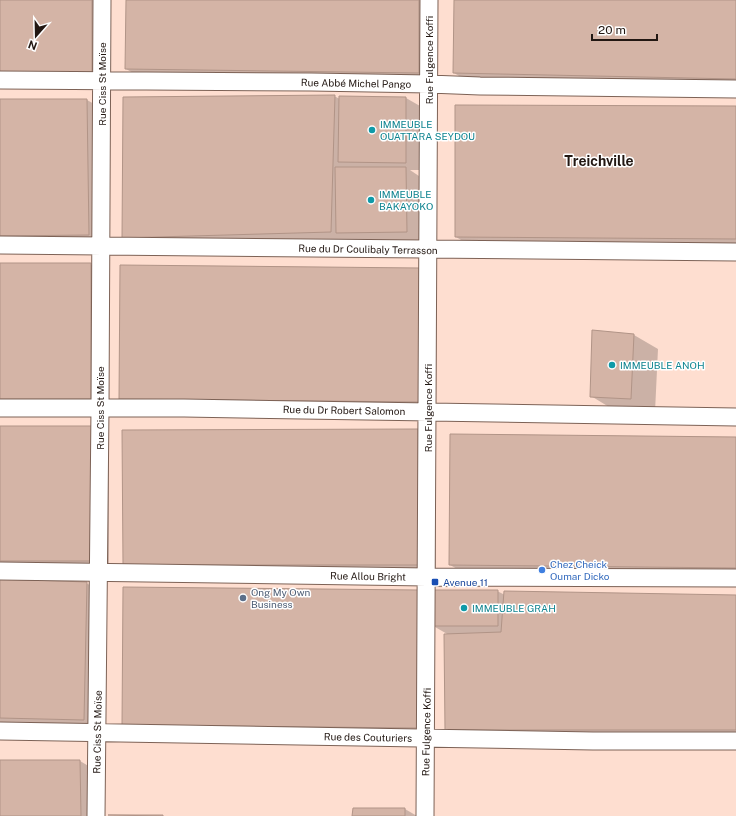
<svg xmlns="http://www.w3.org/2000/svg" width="736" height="816" font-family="'Public Sans',sans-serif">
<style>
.shadow{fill:#0003}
.building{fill:#d4b4a6;stroke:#b19487}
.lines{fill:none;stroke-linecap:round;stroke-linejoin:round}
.street-casing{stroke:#7d6256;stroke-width:19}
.street{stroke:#fff;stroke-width:17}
.culture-dot{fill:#0f9aa8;stroke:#fff;stroke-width:1.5}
.shop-dot{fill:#3f7fe0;stroke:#fff;stroke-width:1.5}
.transit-dot{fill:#1a4fb4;stroke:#fff;stroke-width:1.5}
.service-dot{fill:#5c6f8a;stroke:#fff;stroke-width:1.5}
.labels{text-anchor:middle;stroke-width:3;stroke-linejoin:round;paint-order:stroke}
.street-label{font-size:10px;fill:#221712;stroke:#fff}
.culture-label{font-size:10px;fill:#0d838f;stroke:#fff;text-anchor:start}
.shop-label{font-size:10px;fill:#366cbe;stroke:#fff;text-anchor:start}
.transit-label{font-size:10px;fill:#164399;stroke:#fff;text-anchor:start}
.service-label{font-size:10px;fill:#4e5e75;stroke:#fff;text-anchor:start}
.district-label{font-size:14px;font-weight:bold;fill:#221712;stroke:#fff}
</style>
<rect width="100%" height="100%" fill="#feded0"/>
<path class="shadow" d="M0,0H109V83H0Z
M127,0H437L436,83L144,79L126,69Z
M455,0H736V88L471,83L454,73Z
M334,96L340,99V97L406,98L420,106L419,170H410L419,176L420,240H350L348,239V242L140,247L123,237Z
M0,100H87L105,110L106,245H0Z
M736,107V248L473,247L456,237Z
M0,264H90L108,275V408H0Z
M420,269L437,279L436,411L138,408L120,398Z
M634,335L658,349L655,412L614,410L591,396Z
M0,427H92L109,437V571L0,570Z
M418,430L435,441L436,575H141Z
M736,438V578L468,575L450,565Z
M0,580L86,583L104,593L101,729L0,727Z
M497,591L505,595L736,596V739H463L446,729L449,635L435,627L434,738L141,735Z
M0,761H80L97,771L98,816H0Z
M354,809H405L417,816H353Z"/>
<path class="building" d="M0,0H92V73H0Z
M126,0H419V73L125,69Z
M454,0H736V79L453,73Z
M335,95L331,232L122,238L123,97Z
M339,96L406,97V163L338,162Z
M0,99H87L89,235L0,236Z
M455,105L736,106V239L455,237Z
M335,167H406L407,232L336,233Z
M0,263H91V399H0Z
M120,265L420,268L419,402L119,399Z
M592,330L634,334L631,399L590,397Z
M0,426H92V561H0Z
M418,429L419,565H123L122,430Z
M450,434L736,437V568L449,565Z
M0,579L87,582L84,720L0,718Z
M123,587L418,590L417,728L122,725Z
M431,590H498V626H431Z
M504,591L736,595V730H445L444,634L501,632Z
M0,760H80L81,816H0Z
M353,808H405V816H352Z
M108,815H163V816Z"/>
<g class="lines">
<g class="street-casing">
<path id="street" d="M0,80L311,82L429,84L480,86L736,89
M0,245L736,252
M0,408H184L736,417
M0,571L427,577L736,578
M0,731L593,741H736
M96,816L100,408L102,0
M425,816L429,0"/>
</g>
<use href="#street" class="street"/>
</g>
<g class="culture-dot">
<circle cx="372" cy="130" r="4"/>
<circle cx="371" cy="200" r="4"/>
<circle cx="612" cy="365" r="4"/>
<circle cx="464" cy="608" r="4"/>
</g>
<circle class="shop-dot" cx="542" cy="570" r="4"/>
<rect class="transit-dot" x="431" y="578" width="8" height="8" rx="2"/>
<circle class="service-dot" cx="243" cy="598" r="4"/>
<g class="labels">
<g class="street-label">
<text transform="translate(429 60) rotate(-90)" y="4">Rue Fulgence Koffi</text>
<text transform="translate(356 83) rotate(1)" y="4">Rue Abbé Michel Pango</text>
<text transform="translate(102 84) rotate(-90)" y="4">Rue Ciss St Moïse</text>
<text transform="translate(368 249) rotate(1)" y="4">Rue du Dr Coulibaly Terrasson</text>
<text transform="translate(100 408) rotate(-90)" y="4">Rue Ciss St Moïse</text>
<text transform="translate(428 408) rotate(-90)" y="4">Rue Fulgence Koffi</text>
<text transform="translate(344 410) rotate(1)" y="4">Rue du Dr Robert Salomon</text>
<text transform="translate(368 576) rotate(1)" y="4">Rue Allou Bright</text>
<text transform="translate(97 732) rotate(-89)" y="4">Rue Ciss St Moïse</text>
<text transform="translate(426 732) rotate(-89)" y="4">Rue Fulgence Koffi</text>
<text transform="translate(368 737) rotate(1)" y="4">Rue des Couturiers</text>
</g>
<g class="culture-label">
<text x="380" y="128">IMMEUBLE<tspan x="380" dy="12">OUATTARA SEYDOU</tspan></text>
<text x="379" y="198">IMMEUBLE<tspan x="379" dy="12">BAKAYOKO</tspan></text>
<text x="620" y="369">IMMEUBLE ANOH</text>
<text x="472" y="612">IMMEUBLE GRAH</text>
</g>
<g class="shop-label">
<text x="550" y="568">Chez Cheick<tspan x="550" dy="12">Oumar Dicko</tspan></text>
</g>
<g class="transit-label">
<text x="443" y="586">Avenue 11</text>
</g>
<g class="service-label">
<text x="251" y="596">Ong My Own<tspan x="251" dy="12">Business</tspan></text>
</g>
<g class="district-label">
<text x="599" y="166">Treichville</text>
</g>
</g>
<g transform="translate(36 36) rotate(200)" stroke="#ffffff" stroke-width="3" paint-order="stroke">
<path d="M0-3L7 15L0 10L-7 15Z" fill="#221712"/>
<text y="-6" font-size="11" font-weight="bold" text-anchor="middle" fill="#221712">N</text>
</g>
<path d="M592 34v6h65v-6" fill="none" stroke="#221712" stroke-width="2"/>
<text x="598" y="34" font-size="12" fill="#221712" stroke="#ffffff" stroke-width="3" paint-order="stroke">20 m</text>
</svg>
